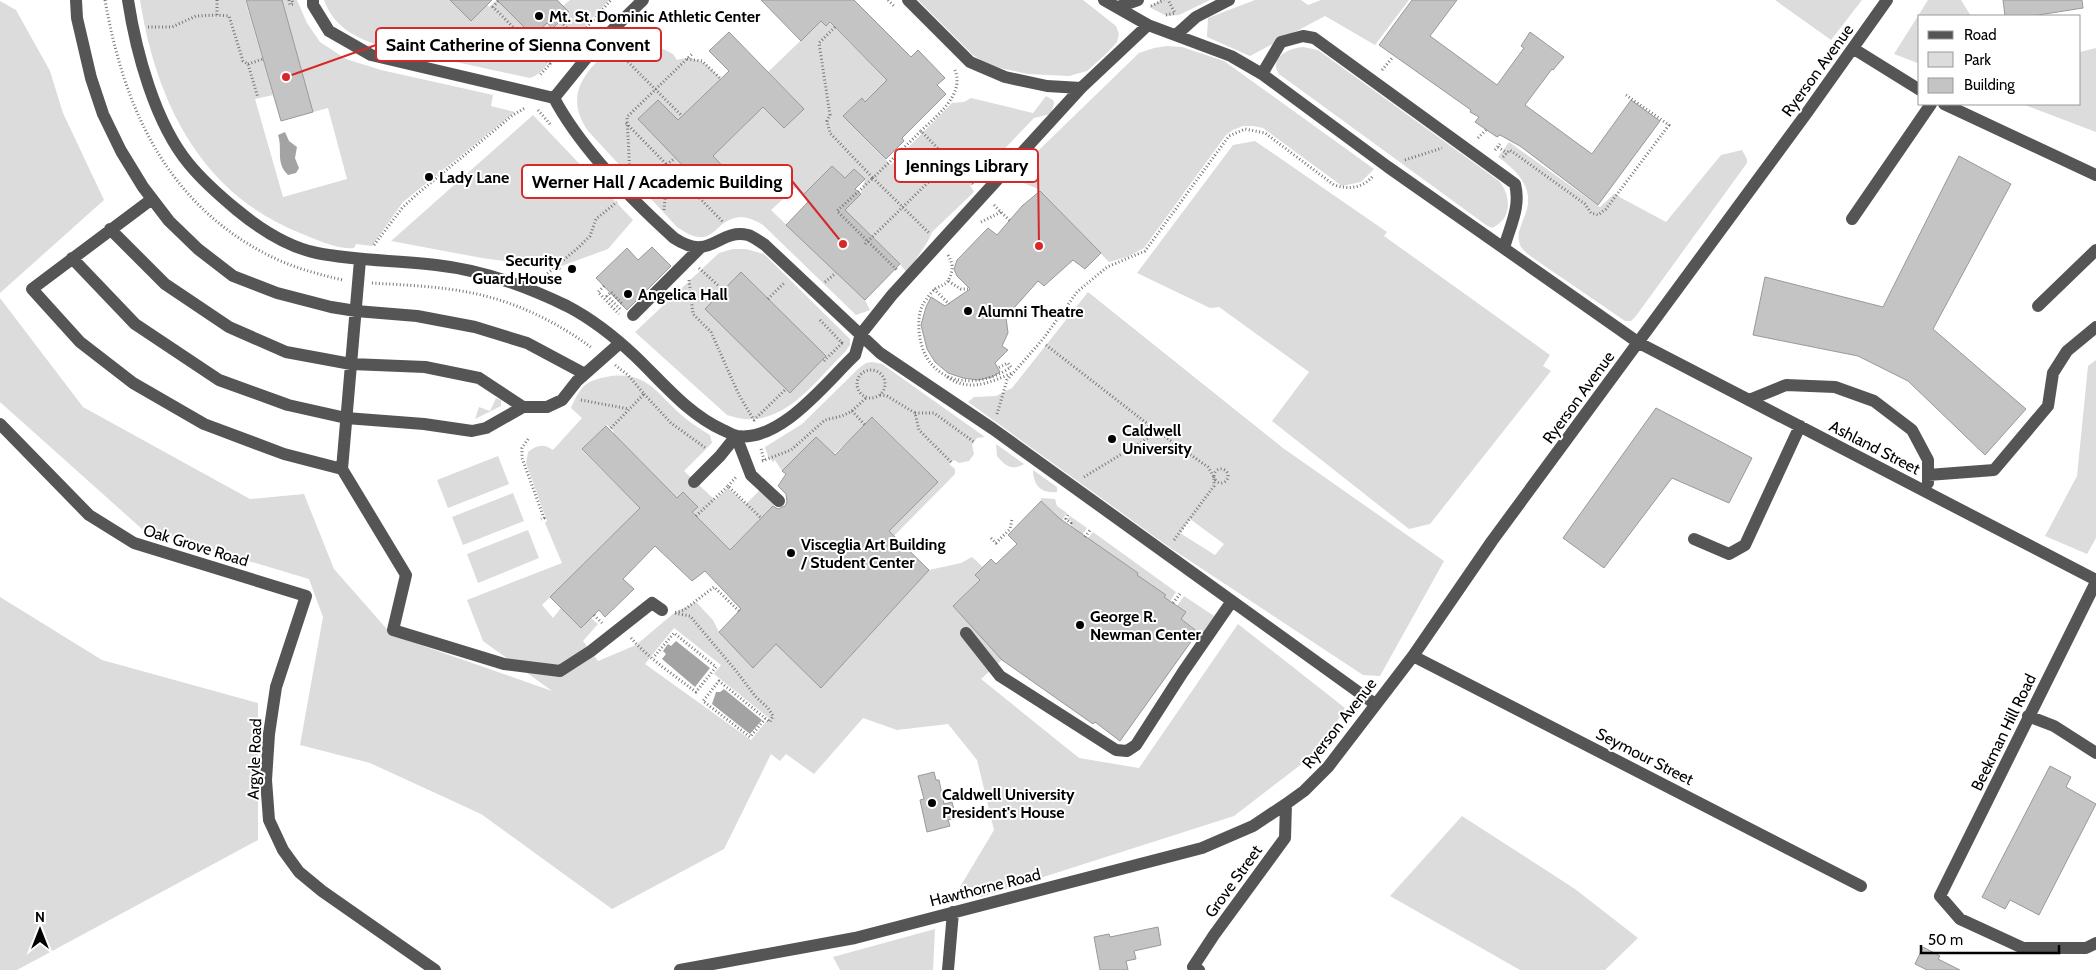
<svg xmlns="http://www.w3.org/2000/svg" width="2096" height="970" font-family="Cabin,sans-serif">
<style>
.green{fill:#dcdcdc;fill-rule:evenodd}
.water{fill:#a3a3a3}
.building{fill:#c4c4c4;stroke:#999}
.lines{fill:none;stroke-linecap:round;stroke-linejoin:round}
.path{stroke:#777;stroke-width:3;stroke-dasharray:1 2.5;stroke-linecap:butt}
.minor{stroke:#555;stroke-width:12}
.poi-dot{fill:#000;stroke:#fff;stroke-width:2}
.labels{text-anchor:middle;stroke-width:4;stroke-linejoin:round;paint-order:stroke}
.poi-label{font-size:16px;font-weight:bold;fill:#000;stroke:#fff;text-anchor:start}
.street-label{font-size:16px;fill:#000;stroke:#fff}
.leader{fill:none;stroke:#d62828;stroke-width:2}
.callout-dot{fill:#d62828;stroke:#fff;stroke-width:2}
.callout{fill:#fff;stroke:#d62828;stroke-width:2}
.callout-label{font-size:18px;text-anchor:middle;font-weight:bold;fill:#000}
</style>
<rect width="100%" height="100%" fill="#fff"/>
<path class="green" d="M140,0H245L273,95L255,99L283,197L347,179L328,108L313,112L282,0H297L307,23L320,42L346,59L381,70L493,95L491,106L515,112L403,202L372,246L356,244L354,248C338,250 315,239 300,233C200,193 156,101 140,0Z
M324,0H450L471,21L487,5L489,7L497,0L533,36L546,24L552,29L563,6L570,0H609L569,43C550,48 549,73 530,78L378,45C353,37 333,25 324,0Z
M918,0H1083L1116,26L1119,34L1117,42L1107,53L1087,71L1069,76L1028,74L1000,68L985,63L973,55Z
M1161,0H1210L1179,15L1167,16L1149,7Z
M1255,0H1301L1308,5L1321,0H1409L1375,45L1325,16L1250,56L1207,37L1208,18Z
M1775,0H1862L1831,40Z
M1928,0H1961L1971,16H1920V64L1894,54Z
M0,1L16,10L50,71L63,113L104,200L0,293Z
M821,21L826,26L830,23L887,80L865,102L862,98L843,116L891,165L952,103L964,102L971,98L1033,113L1046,96L1053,100L1054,103L1051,114L1034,118L970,185L974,192L932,232L928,241L907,273L900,264L845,210L861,194L865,179L854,169L845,178L832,166L803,195L795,188L771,210L865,300L870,310L856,315L763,225C757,221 748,217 741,217C711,219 716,254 677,227L588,131C559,89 594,65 621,38L624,40L629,37H634C641,48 644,46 655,45L673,54L677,60C698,54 707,65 721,79L678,120L658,100L638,119L713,196L733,177L713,156L763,107L783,127L804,109L768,72Z
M1167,46L1182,47L1224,61L1374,169L1361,182L1342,186L1263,128L1253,126H1243L1233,130L1226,135L1144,248L1127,257L1109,262L1036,188L1010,178L1139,53L1154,48Z
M1303,47L1318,50L1499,181C1511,195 1513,219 1492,228L1486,225L1279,74C1268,58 1289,48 1303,47Z
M2096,48V132L2022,104H2080V52Z
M533,115L633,220L608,249L556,268L482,258L391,241Z
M1255,141L1387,232L1384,236L1550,355L1543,366L1551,371L1430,524L1409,529L1272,421L1309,372L1219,307L1210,308L1137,273L1233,145Z
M1509,142L1600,207L1614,194L1666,222L1721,155L1742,150L1747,159V163L1636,316L1631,321H1625L1533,258C1529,255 1524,251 1521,247C1514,234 1524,221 1527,209C1533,186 1515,169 1498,157Z
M733,249H746L764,254L850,339V345L845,352C812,384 780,434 727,415L635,332L719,253Z
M1088,292L1283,448L1444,561L1380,676L1363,675L1169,547L968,402L974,397L996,396L1012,388ZM1190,519L1224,544L1215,555L1180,533Z
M0,298L83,407L250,499L304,494L334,569L392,635L552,691L483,641L467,600L562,563L545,523L547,521L526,463L528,452C538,444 544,444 553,450L582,418L571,408C580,388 584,381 606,377C643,370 654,389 678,412C688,421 698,428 710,435L712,443L684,471L715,500L728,488L746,504L760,490L775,504L730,550L692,512L697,506L683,492L677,498L613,434L614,432L607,425L582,450L640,508L542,605L553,618L561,608L591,618L598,624L583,641L598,661L636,645L674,613L696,602L713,620L719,632L753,668L776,644L821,688L929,570L961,563L972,557L983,567L975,575L980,580L953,606L1002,660L981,679L1079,758L1139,768L1238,624L1345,708L1320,750L1234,816L981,897L960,887L994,830L977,760L948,724L897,730L863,718L814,774L786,754L780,761L771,754L724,849L612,909L481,814L370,763L300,745L323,617L309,579L142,529L0,402ZM674,628L721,665L714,674L769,718L751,740L645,664Z
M2096,360V538L2087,554L2045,536L2077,476L2088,366Z
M872,362L882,364L985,437L977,438L972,445L974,454L969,461L959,463L954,460L949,464L955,469V474L894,536L889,531L938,482L874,418L834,454L816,437L782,471L775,460L773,462L768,456L765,447L802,424L859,368L866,363Z
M496,398L501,400V406L475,419L479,407L490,411Z
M996,444L1024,464C1012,471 1005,466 997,456Z
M498,456L509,484L448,508L437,480Z
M1033,470L1057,487V492C1041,494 1033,485 1033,470Z
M513,493L524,521L463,545L452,517Z
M1041,498L1055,499L1057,506L1067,513L1062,520L1054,516V513L1041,501Z
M1070,516L1087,528L1082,535L1071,526L1073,522L1068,519Z
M528,530L539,558L478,583L467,554Z
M1093,532L1176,592L1170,601L1164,597L1165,595L1137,575L1138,573L1087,539Z
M1184,596L1214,616L1202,634L1181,619L1186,612L1177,606Z
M0,597L102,660L258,703V840L17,970H0Z
M1462,816L1575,889L1638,938L1605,970H1520L1390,896Z
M935,929L933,970H840L833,957Z"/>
<path class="water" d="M285,132L289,141L297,147L295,158L299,168L296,173L288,175C275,162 283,150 278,135Z
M676,641L710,668L695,687L662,659L666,654L663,651L668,644L671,646Z
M724,689L762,720L750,734L712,704L716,692H720Z"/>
<path class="building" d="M246,0H282L313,112L281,121Z
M450,0H492L471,21Z
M497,0H557L569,12L552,29L547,23L533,36Z
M761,0H854L911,57L918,50L945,78L937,85L946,94L902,138L904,141L886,159L843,116L862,98L865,102L887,80L830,22L826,26L821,21L801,41Z
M1412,0H1457L1430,36L1497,85L1524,48L1521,46L1530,32L1564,57L1553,70L1552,69L1525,105L1592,154L1631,100L1660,121L1598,205L1520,146L1500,135L1497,137L1475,122L1479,117L1470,112L1471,110L1379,45Z
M2003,0H2082L2083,8L2032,16H2005Z
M729,32L804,109L784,128L763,107L713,156L733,177L713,197L638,119L658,100L678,120L729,71L709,51Z
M1959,156L2011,184L1933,329L2026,409L1985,455L1908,381L1858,356L1753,335L1765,277L1883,307Z
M832,166L845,178L854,169L865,179L855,189L861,194L845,210L900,264L865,300L786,225L809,201L803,195Z
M1040,191L1101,253L1085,269L1073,260L1044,286L1038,281L1006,317L1008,333L1002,346L1008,350L995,363L1000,372L992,377L978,380L963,378L948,373L935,362L927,349L921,325L926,307L931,297L945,306L970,289L957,276L954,269L957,260L988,228L997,235L1022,206Z
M652,247L671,266L627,310L596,278L627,248L638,260Z
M741,272L826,356L790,393L705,309Z
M1656,408L1752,458L1729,503L1672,478L1604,568L1563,538Z
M872,417L938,482L889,531L929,570L821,688L776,644L753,668L719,632L741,609L705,571L692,581L655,546L623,579L634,589L605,617L599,610L581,628L550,597L640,508L582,449L606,426L677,498L683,492L698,507L692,512L730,550L773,506L778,509L785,506L787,502L786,494L778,486L786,474L782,471L816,437L835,455Z
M1041,501L1059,518L1138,573L1137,575L1166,595L1164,597L1186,612L1181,619L1198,632L1120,741L1095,722L1093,724L1002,660L953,606L980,580L975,575L991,559L996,564L1017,544L1008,535Z
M2050,766L2071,777L2066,787L2096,804L2039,915L2010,900L2005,909L1982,897Z
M934,772L936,780H939L944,804L952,802L956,818L948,820L950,826L927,832L920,800L924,799L918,776Z
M1158,927L1161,945L1134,951L1136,959L1126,961L1128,970H1100L1094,937L1109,934L1110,937Z
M1923,947L1940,956L1938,959L1960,970H1927L1915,964Z"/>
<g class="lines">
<path class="path" d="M105,0C124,108 166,203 268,255C291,267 317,274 343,280
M217,0V15L229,16L243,61L248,64L258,98
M289,0L290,5L293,4L292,0
M888,0L894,6
M498,1L493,7L550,64L539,76
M1151,6L1164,0
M1166,15L1175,13L1168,0
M148,27H172L196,16L217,15
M835,27L819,43L830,115L827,121L830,133L873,178L837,211L897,270
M577,38L611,0
M613,47L682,116
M687,59L702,61L721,79
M248,64L263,59
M550,64C556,52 568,47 577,38L560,21
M1382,70L1393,57
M538,110L550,124
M626,123L723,222
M921,131C936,116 965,95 955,70
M1478,138L1486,130
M1498,147L1507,153
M1495,150L1500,144
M1503,157L1510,150L1585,204L1591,213L1598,215L1606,209L1669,125L1626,95
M1405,160L1442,148
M950,161L974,185
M932,167L935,175
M630,175L627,117L692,54
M639,186L675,158
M994,205L1010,221
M664,210L668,165
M981,222L1001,212
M865,244L950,161L921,131L873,178L929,233
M374,245L403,207L416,195L513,115L525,108
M948,255C954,265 953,271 948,281L961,289H968
M557,266L560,270
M699,268L723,290
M542,278L579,247L590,236L596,219L617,202
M689,280L693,314L711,332L739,395L754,420L786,389
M948,281C944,286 939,286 935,289C931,292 926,300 923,304C918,314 918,327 920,338C928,385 977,391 1011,367L1008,363L998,368
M825,282L836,273
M372,283C403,285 436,286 467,292C512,300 556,321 592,348
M604,286L598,292L619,314
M934,289L949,304
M768,299L784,283
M620,309L607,296L611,292L623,305
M820,320L843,344
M1046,345L1158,432
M824,361L842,343L843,344
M857 384a14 14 0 1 1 28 0a14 14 0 1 1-28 0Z
M947,377C969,392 989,383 1012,373
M644,394L671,423L707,449
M880,395L887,396L915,413L919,430L951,462
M581,400L629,409
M852,411L867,397
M915,413H934L974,442
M997,414L1007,380L1043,339L1077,292L1107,267L1145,251L1229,136L1245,129L1265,133L1334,185C1350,190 1363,188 1374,175
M611,428L644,394L628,375L615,365
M528,439L522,448V458L544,518L541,519
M761,449L764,460
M762,461L791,450L825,420L842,416L852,411L865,425
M1214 476a7 7 0 1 1 14 0a7 7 0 1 1-14 0Z
M1084,477L1158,432L1208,467L1214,477V486L1174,540
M728,486L736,477
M1068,515L1066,519L1071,523L1069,525
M696,516L728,486L761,518
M1085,537L1090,530
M991,538L996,543L1010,529L1012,519
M1173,603L1180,594
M739,611L714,587L684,610L674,613L690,616L737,672L755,696L768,708L773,716L770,722L719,681L703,701L750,737L765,719
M594,615L602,623
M631,638C649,659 674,675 696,692L716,667L674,633L653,658"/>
<path class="minor" d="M76,0L77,18L91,78L103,114L121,151L143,187L169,221L198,249L233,276L277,293L331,307L356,311L417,316L475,327L527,343L585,374
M128,0C136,52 155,123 189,164C203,181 220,196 237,210C260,229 288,247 317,253C357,261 396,260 436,265C482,270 526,286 567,306C592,319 616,338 636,357C664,384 688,414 723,430C728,432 732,435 737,436C780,442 824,385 852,358L855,355L861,334L892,295L1081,88
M313,0V5L329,31L371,55L554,98
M908,0L970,62L1005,77L1047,86L1081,88L1148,25
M1104,0L1148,25L1231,56L1262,74L1388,167L1639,343L2096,580
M1118,7L1138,0
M1176,35L1196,17L1229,0
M1854,49L1920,90
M1262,74L1281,42L1303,36L1314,38L1515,184C1521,207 1510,226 1504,248
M554,98C581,149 632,200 674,238C712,263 717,228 748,235C754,237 760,242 765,245L880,353L993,429L1375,704
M554,98L597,45L643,0
M1944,104L2096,175
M152,199L32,289L80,342L133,383L204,424L284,454L342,469
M1852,219L1931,104
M110,229L165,284L229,327L286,352L351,364L425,367L479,378L523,407
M72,258L135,324L219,380L288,405L346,418L424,424L472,431L486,428L523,407H547L562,400L577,381L620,343
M360,260L342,469L406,575L393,630L504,664L560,671L591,651L652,603L662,610
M2038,306L2096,250
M633,315L700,248
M1749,400L1786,385L1835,387L1874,401L1912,430L1928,460V483
M0,424L89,515L134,543L306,596L276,687L269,734L266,780L269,820L283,850L299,872L322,891L435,970
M736,436L751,475L779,501
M1928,475L1994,470L2048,406L2053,373L2067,351L2096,327
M694,482L720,456L736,436
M1694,539L1729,554L1745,545L1800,426
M2096,582L1940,896L1960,919L2023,948H2086L2096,943
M966,633L1000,676L1116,750L1127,751L1136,745L1183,672L1232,601
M1413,656L1861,886
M2028,716L2054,726L2096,753
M680,970L855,938L1202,848L1253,826L1286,804L1304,791L1328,767L1413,656L1492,541L1806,114L1887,0
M948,970L953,912
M1199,970L1193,967L1214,935L1285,838L1286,804"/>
</g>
<g class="poi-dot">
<circle cx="539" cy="16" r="5"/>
<circle cx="429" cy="177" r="5"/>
<circle cx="572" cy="269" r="5"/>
<circle cx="628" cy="294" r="5"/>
<circle cx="968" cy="311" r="5"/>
<circle cx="1112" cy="439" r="5"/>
<circle cx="791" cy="553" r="5"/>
<circle cx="1080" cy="625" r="5"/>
<circle cx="932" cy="803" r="5"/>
</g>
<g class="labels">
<g class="poi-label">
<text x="549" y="22">Mt. St. Dominic Athletic Center</text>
<text x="439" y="183">Lady Lane</text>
<text x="562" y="266" text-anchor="end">Security<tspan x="562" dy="18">Guard House</tspan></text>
<text x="638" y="300">Angelica Hall</text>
<text x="978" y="317">Alumni Theatre</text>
<text x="1122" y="436">Caldwell<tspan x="1122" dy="18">University</tspan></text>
<text x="801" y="550">Visceglia Art Building<tspan x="801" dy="18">/ Student Center</tspan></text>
<text x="1090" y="622">George R.<tspan x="1090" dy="18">Newman Center</tspan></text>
<text x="942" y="800">Caldwell University<tspan x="942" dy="18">President's House</tspan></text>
</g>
<g class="street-label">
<text transform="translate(1817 70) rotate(-54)" y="6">Ryerson Avenue</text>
<text transform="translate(1578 397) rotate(-54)" y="6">Ryerson Avenue</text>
<text transform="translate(1875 447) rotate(27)" y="6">Ashland Street</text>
<text transform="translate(196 545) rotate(17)" y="6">Oak Grove Road</text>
<text transform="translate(1339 723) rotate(-52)" y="6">Ryerson Avenue</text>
<text transform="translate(2003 732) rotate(-64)" y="6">Beekman Hill Road</text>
<text transform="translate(1645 756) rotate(27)" y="6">Seymour Street</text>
<text transform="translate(254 759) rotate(-88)" y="6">Argyle Road</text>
<text transform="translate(1233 881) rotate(-54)" y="6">Grove Street</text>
<text transform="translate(985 887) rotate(-14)" y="6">Hawthorne Road</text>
</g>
</g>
<path class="leader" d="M286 77L376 45M1039 246L1038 166M843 244L792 181"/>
<g class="callout-dot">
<circle cx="286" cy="77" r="5"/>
<circle cx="1039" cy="246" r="5"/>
<circle cx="843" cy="244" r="5"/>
</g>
<g class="callout">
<rect x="376" y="28" width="285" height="33" rx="5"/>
<rect x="895" y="149" width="143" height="33" rx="5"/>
<rect x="522" y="165" width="270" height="33" rx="5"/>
</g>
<g class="callout-label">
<text x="518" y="51">Saint Catherine of Sienna Convent</text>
<text x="967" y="172">Jennings Library</text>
<text x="657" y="188">Werner Hall / Academic Building</text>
</g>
<rect x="1918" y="15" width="162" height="90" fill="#ffffff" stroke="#999999"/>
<rect x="1928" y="31" width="25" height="8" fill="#555555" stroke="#999999"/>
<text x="1964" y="40" font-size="15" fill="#000000">Road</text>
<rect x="1928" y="52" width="25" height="15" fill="#dcdcdc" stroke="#999999"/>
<text x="1964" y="65" font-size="15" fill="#000000">Park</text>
<rect x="1928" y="78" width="25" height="15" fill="#c4c4c4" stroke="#999999"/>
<text x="1964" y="90" font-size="15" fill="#000000">Building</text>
<g transform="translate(40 930)" stroke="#ffffff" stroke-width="4" paint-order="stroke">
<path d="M0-4L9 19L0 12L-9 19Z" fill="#000000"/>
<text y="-8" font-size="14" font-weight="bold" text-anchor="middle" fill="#000000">N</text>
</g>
<path d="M1921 945v8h138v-8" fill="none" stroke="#000000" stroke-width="2.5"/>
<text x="1928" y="945" font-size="15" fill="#000000" stroke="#ffffff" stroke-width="4" paint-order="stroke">50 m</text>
</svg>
